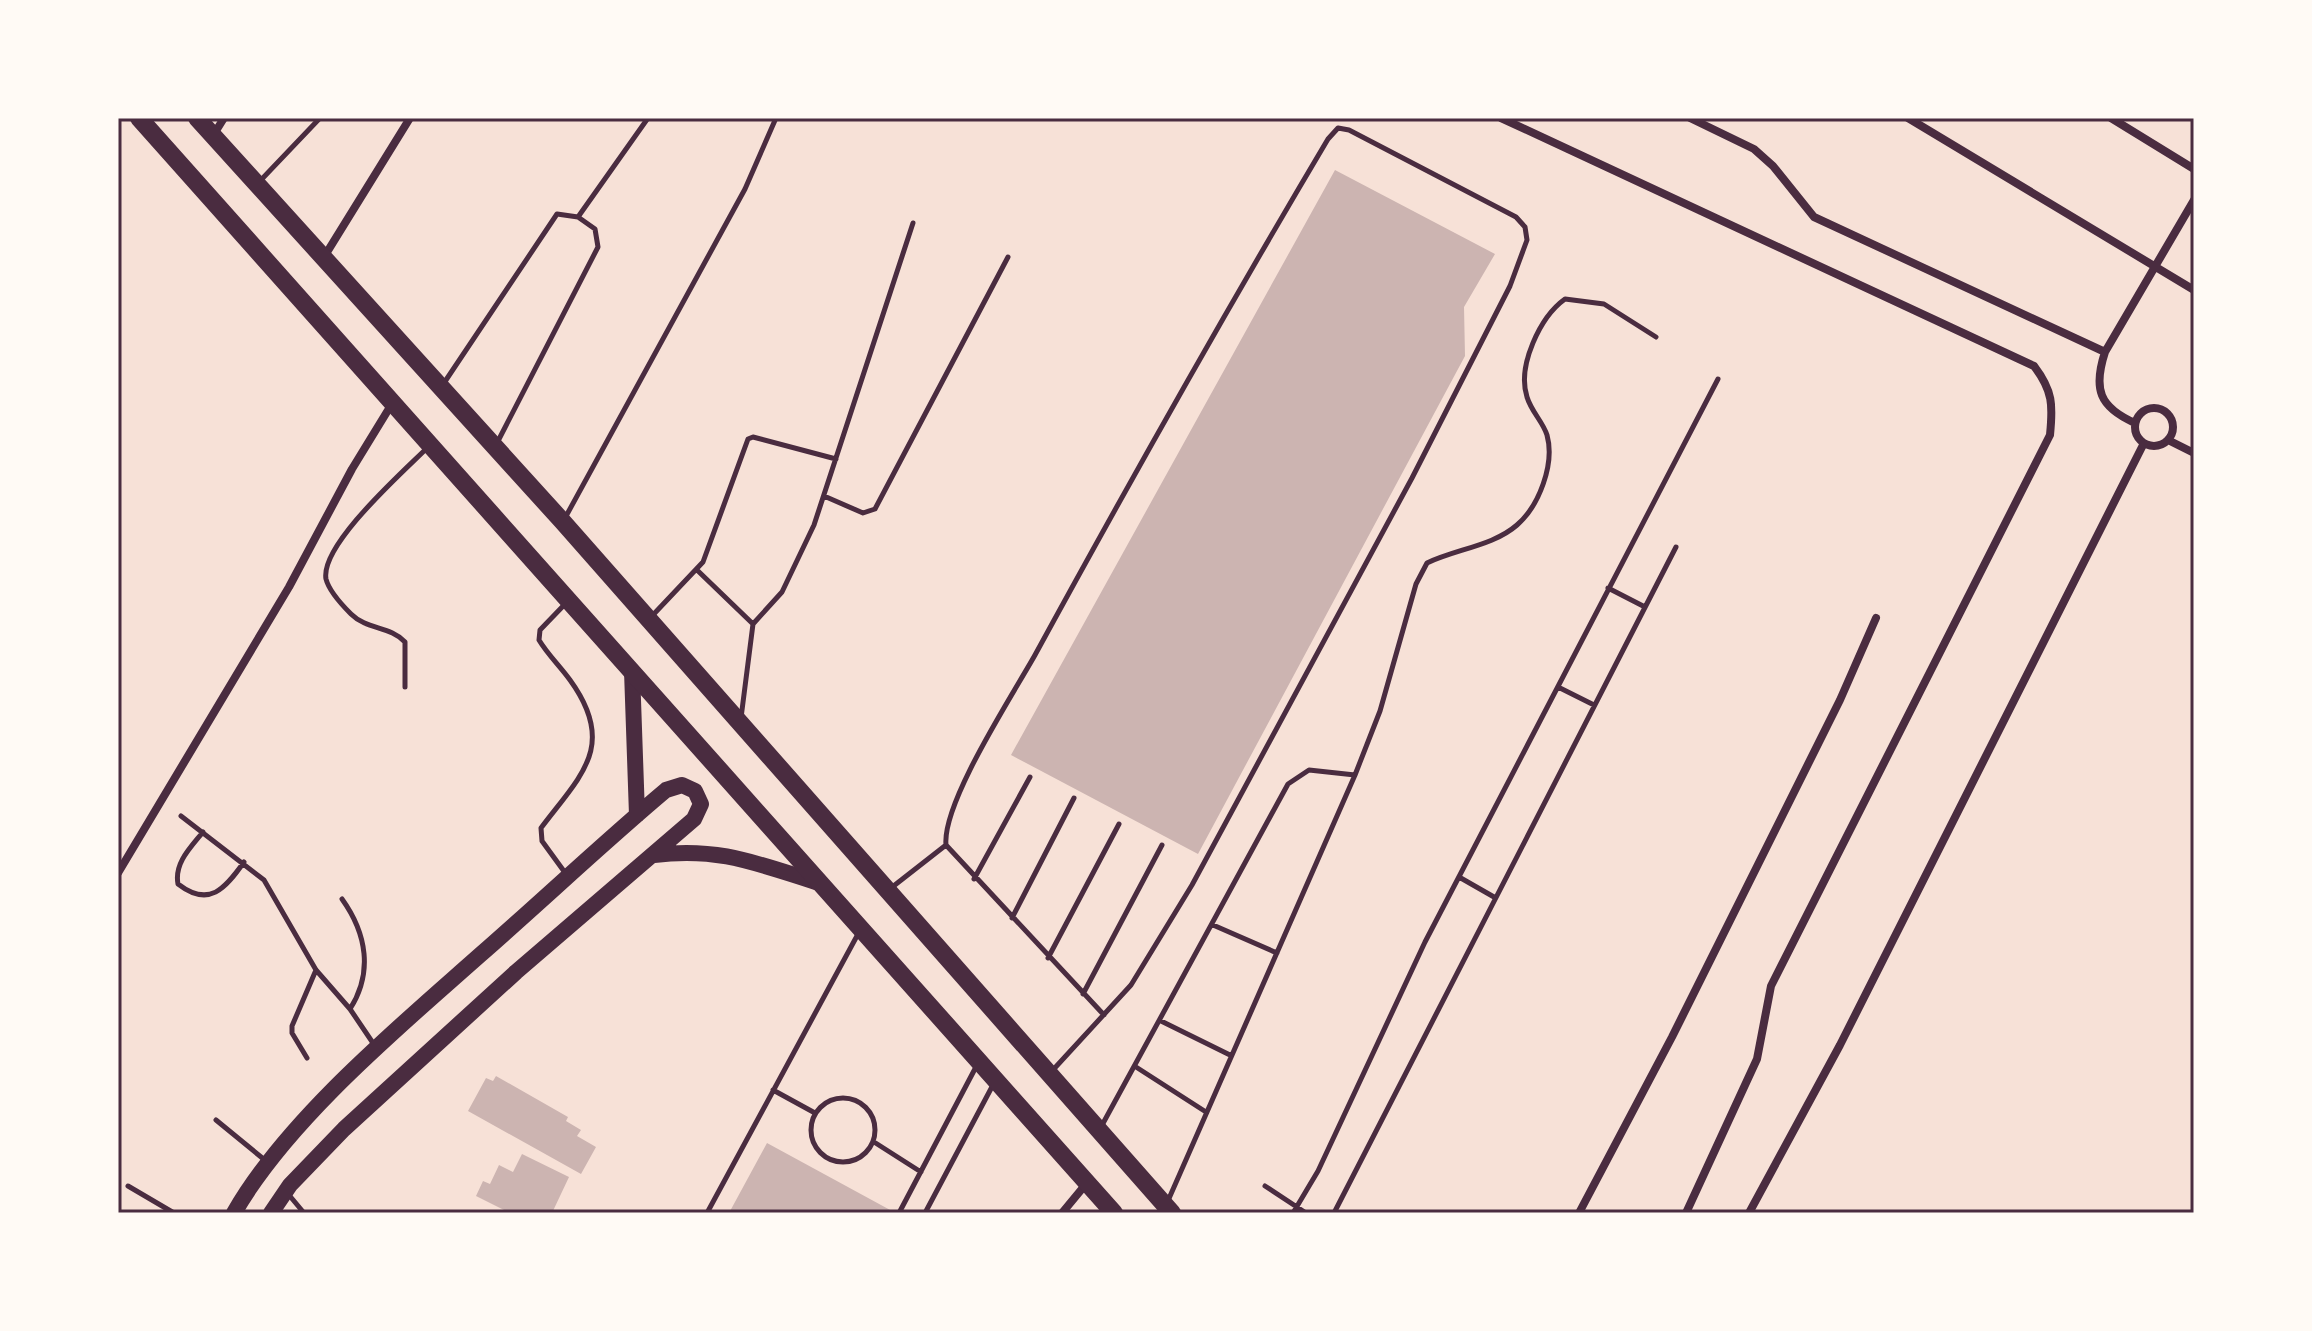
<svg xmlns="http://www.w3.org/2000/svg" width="2312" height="1331" font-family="'Playfair Display',serif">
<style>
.building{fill:#ccb4b1}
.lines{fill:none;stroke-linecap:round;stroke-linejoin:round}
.service{stroke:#4a2c40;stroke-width:5}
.minor{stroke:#4a2c40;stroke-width:8}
.primary{stroke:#4a2c40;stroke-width:16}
.trunk{stroke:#4a2c40;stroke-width:18}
.neatline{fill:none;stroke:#4a2c40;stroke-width:3}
</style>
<rect width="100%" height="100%" fill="#f7e1d7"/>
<path class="building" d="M1335,170L1495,254L1464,307L1465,356L1198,854L1011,755Z
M496,1076L568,1117L566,1121L581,1130L577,1136L596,1147L581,1174L468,1111L486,1078L493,1081Z
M767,1143L892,1211L890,1213H729Z
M522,1154L569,1177L552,1213H510L476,1196L483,1181L490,1184L499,1165L513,1172Z"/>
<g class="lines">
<path class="service" d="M260,181L320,118
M578,217L648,118
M444,383L557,214L578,217L595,229L598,247L497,443
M824,496L863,513L875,509L1008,257
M565,518L745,189L776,118
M697,570L753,624
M1608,588L1645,607
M651,617L703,562L748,439L753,437L836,459
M405,687V642C390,626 367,630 351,614C342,605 329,591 326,579C320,545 404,471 427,448
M1558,687L1594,705
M741,718L753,624L782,592L814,525L913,223
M1355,775L1380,711L1416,584L1427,563C1456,549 1493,546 1517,525C1539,506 1555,464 1547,435C1543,422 1531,411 1527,397C1517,366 1540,317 1565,299L1604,304L1656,337
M181,816L264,880L316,970L350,1009
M203,832C191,847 174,863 178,884C209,908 225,889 244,862
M946,845C942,803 1012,696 1035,655C1130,481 1227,309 1328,139L1338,128L1349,130L1516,217L1525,227L1527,240L1510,286L1412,478L1192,885L1131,985L1052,1071
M566,874L542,841L541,828C580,776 618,746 570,680C560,666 548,655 539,640L540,630L566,603
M1459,877L1494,897
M974,879L1030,777
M891,888L946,845L1104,1015
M342,899C367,934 373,973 350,1009L375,1046
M1012,918L1074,798
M1213,925L1277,953
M1048,958L1119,824
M1083,994L1162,845
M1161,1021L1230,1055
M307,1058L292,1033V1026L316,970
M1136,1067L1206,1112
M773,1090L815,1113
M811 1130a32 32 0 1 1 64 0a32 32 0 1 1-64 0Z
M216,1120L266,1161
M1101,1127L1288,784L1309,770L1355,775L1167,1203
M874,1142L921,1172
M128,1186L174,1213
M1265,1186L1306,1213
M289,1195L304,1213
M707,1213L858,934
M899,1213L977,1065
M925,1213L994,1083
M1293,1213L1318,1171L1425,942L1718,379
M1334,1213L1676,547"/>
<path class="minor" d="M1501,118L2034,366C2053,391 2053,405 2050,435L1771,986L1757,1059L1686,1213
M1690,118L1754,149L1773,166L1814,217L2105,352
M1908,118L2194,290
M2111,118L2194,169
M214,134L224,118
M324,257L410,118
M2135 427a19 19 0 1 1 38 0a19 19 0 1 1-38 0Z
M2135,423C2099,407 2093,389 2105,352L2194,200
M2168,440L2194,453
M118,873L289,587L352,469L393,402
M1062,1213L1086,1184
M1579,1213L1672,1037L1840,700L1876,618
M1749,1213L1840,1045L2144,443"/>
<path class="primary" d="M632,671L637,815
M654,855C719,847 755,863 816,882
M234,1213C287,1120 400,1026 480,955C543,900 603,843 666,790L682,785L695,791L701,804L694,819L516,972L344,1129L290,1185L271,1213"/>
<path class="trunk" d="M139,118L1114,1213
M197,118L563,522L1172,1213"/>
</g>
<rect width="2312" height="1331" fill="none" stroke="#fffaf5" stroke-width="240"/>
<rect x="120" y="120" width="2072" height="1091" class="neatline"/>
</svg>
